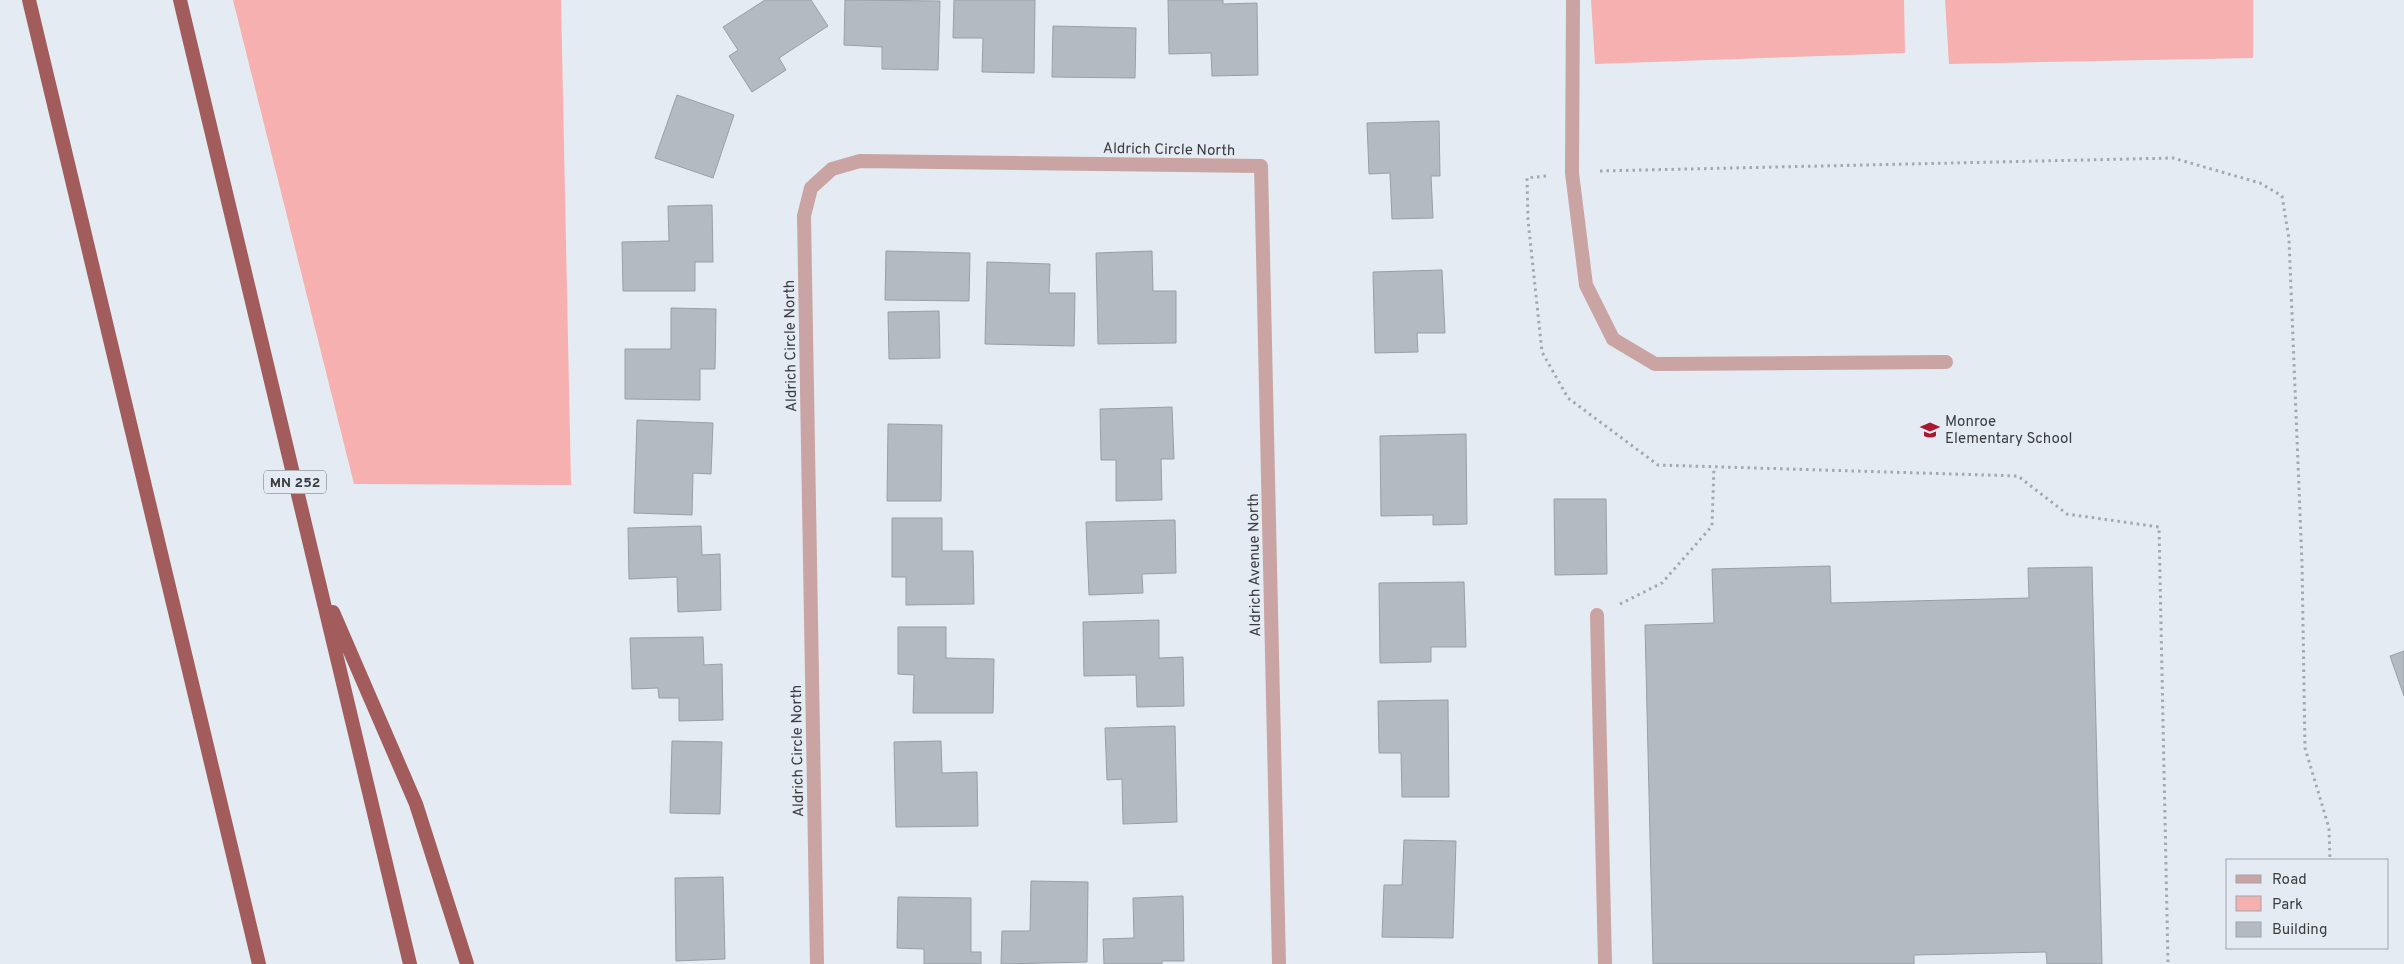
<svg xmlns="http://www.w3.org/2000/svg" width="2404" height="964" font-family="Overpass,sans-serif">
<style>
.green{fill:#f6b0af}
.building{fill:#b4bac1;stroke:#999fa6}
.lines{fill:none;stroke-linecap:round;stroke-linejoin:round}
.path{stroke:#a4a9af;stroke-width:3;stroke-dasharray:2.5 4;stroke-linecap:butt}
.service{stroke:#caa4a2;stroke-width:14}
.minor{stroke:#caa4a2;stroke-width:14}
.trunk{stroke:#a25c5c;stroke-width:14}
.labels{text-anchor:middle;stroke-width:4.5;stroke-linejoin:round;paint-order:stroke}
.shield{fill:#e5ebf3;stroke:#6d7076;stroke-width:1}
.shield-label{font-size:14px;font-weight:bold;fill:#3a3c40}
.street-label{font-size:15px;fill:#3a3c40;stroke:#e5ebf3}
.poi-label{font-size:15px;fill:#3a3c40;stroke:#e5ebf3;text-anchor:start}
</style>
<rect width="100%" height="100%" fill="#e5ebf3"/>
<path class="green" d="M233,0H561L571,485L354,484Z
M1591,0H1904L1905,53L1595,64Z
M1945,0H2253V58L1949,64Z"/>
<path class="building" d="M765,0H811L828,26L779,58L786,70L752,92L729,56L738,50L723,27Z
M845,0L940,1L938,70L882,69V47L844,45Z
M954,0H1035L1034,73L982,72L983,38H953Z
M1168,0H1223V4L1257,3L1258,75L1212,76L1211,53L1169,54Z
M1053,26L1136,28L1135,78L1052,77Z
M677,95L734,115L713,178L655,158Z
M1439,121L1440,176H1431L1433,218L1392,219L1390,173L1369,174L1367,123Z
M712,205L713,262H695V291H623L622,242L669,241L668,206Z
M886,251L970,253L969,301L885,300Z
M1152,251L1153,291H1176V343L1098,344L1096,253Z
M987,262L1050,264L1049,293H1075L1074,346L985,344Z
M1442,270L1445,333H1417L1418,352L1375,353L1373,272Z
M671,308L716,309L715,369H700V400L625,399V349H671Z
M939,311L940,358L889,359L888,312Z
M1172,407L1174,459H1161L1162,500L1116,501V460H1101L1100,409Z
M637,420L713,423L711,474L693,473L692,515L634,513Z
M888,424L942,425L941,501H887Z
M1466,434L1467,524L1433,525V515L1381,516L1380,436Z
M1554,499H1606L1607,574L1555,575Z
M892,518H942V551H973L974,604L906,605V577H892Z
M1175,520L1176,573L1142,574L1143,593L1089,595L1086,522Z
M701,526L702,555L720,554L721,610L678,612L677,577L629,579L628,528Z
M1830,566L1831,603L2029,598L2028,568L2092,567L2102,964H2047L2046,952L1914,955V964H1653L1645,625L1714,623L1712,569Z
M1464,582L1466,647H1431V662L1380,663L1379,583Z
M1159,620V658L1183,657L1184,706L1137,707L1136,675L1084,676L1083,622Z
M898,627H946V658L994,659L993,713H913L914,675L898,674Z
M703,637L704,665L722,664L723,720L679,721V698H659L658,688L632,689L630,638Z
M2404,651V696L2390,656Z
M1448,700L1449,797H1402L1401,753H1379L1378,701Z
M1175,726L1177,822L1123,824L1122,779L1107,780L1105,728Z
M672,741L722,742L720,814L670,813Z
M941,741L942,773L977,772L978,826L896,827L894,742Z
M1404,840L1456,841L1453,938L1382,937L1384,885H1402Z
M723,877L725,959L676,961L675,878Z
M1031,881L1088,882L1087,962L1001,964L1002,931H1030Z
M1183,896L1184,961H1162V964H1104L1103,939L1134,938L1133,898Z
M898,897L971,898V952H981V964H924V949L897,948Z"/>
<g class="lines">
<path class="path" d="M1600,171L2173,158L2260,183L2282,196L2289,239L2302,563L2305,748L2329,828L2330,860
M1546,176L1527,178L1528,220L1542,352L1568,398L1658,465L2018,476L2067,514L2159,527L2168,964
M1620,604L1662,583L1712,526L1714,467"/>
<path class="service" d="M1573,0L1572,173L1586,285L1613,339L1655,364L1946,362
M1597,615L1605,964"/>
<path class="minor" d="M817,964L804,216L811,188L832,169L860,161L1261,166L1279,964"/>
<path class="trunk" d="M29,0L259,964
M180,0L410,964
M333,612L416,804L467,964"/>
</g>
<defs>
<g id="school-bare" transform="scale(1.5)"><path d="M0-5L7-2L0 1L-7-2ZM-4 1L0 2.5L4 1V4Q0 6-4 4Z" fill="#ac172f" stroke="#e5ebf3" stroke-width="2.5" paint-order="stroke"/></g>
</defs>
<g fill-rule="evenodd">
<use href="#school-bare" x="1930" y="430"/>
</g>
<g class="labels">
<rect class="shield" x="264" y="470.5" width="62" height="23" rx="4"/>
<g class="shield-label">
<text x="295" y="487">MN 252</text>
</g>
<g class="street-label">
<text transform="translate(1169 149) rotate(1)" y="5">Aldrich Circle North</text>
<text transform="translate(790 346) rotate(-91)" y="5">Aldrich Circle North</text>
<text transform="translate(1254 565) rotate(-91)" y="5">Aldrich Avenue North</text>
<text transform="translate(797 751) rotate(-91)" y="5">Aldrich Circle North</text>
</g>
<g class="poi-label">
<text x="1945" y="426">Monroe<tspan x="1945" dy="17">Elementary School</tspan></text>
</g>
</g>
<rect x="2226" y="859" width="162" height="90" fill="#e5ebf3" stroke="#a1a5ab"/>
<rect x="2236" y="875" width="25" height="8" fill="#caa4a2" stroke="#a1a5ab"/>
<text x="2272" y="884" font-size="15" fill="#3a3c40">Road</text>
<rect x="2236" y="896" width="25" height="15" fill="#f6b0af" stroke="#a1a5ab"/>
<text x="2272" y="909" font-size="15" fill="#3a3c40">Park</text>
<rect x="2236" y="922" width="25" height="15" fill="#b4bac1" stroke="#a1a5ab"/>
<text x="2272" y="934" font-size="15" fill="#3a3c40">Building</text>
</svg>
